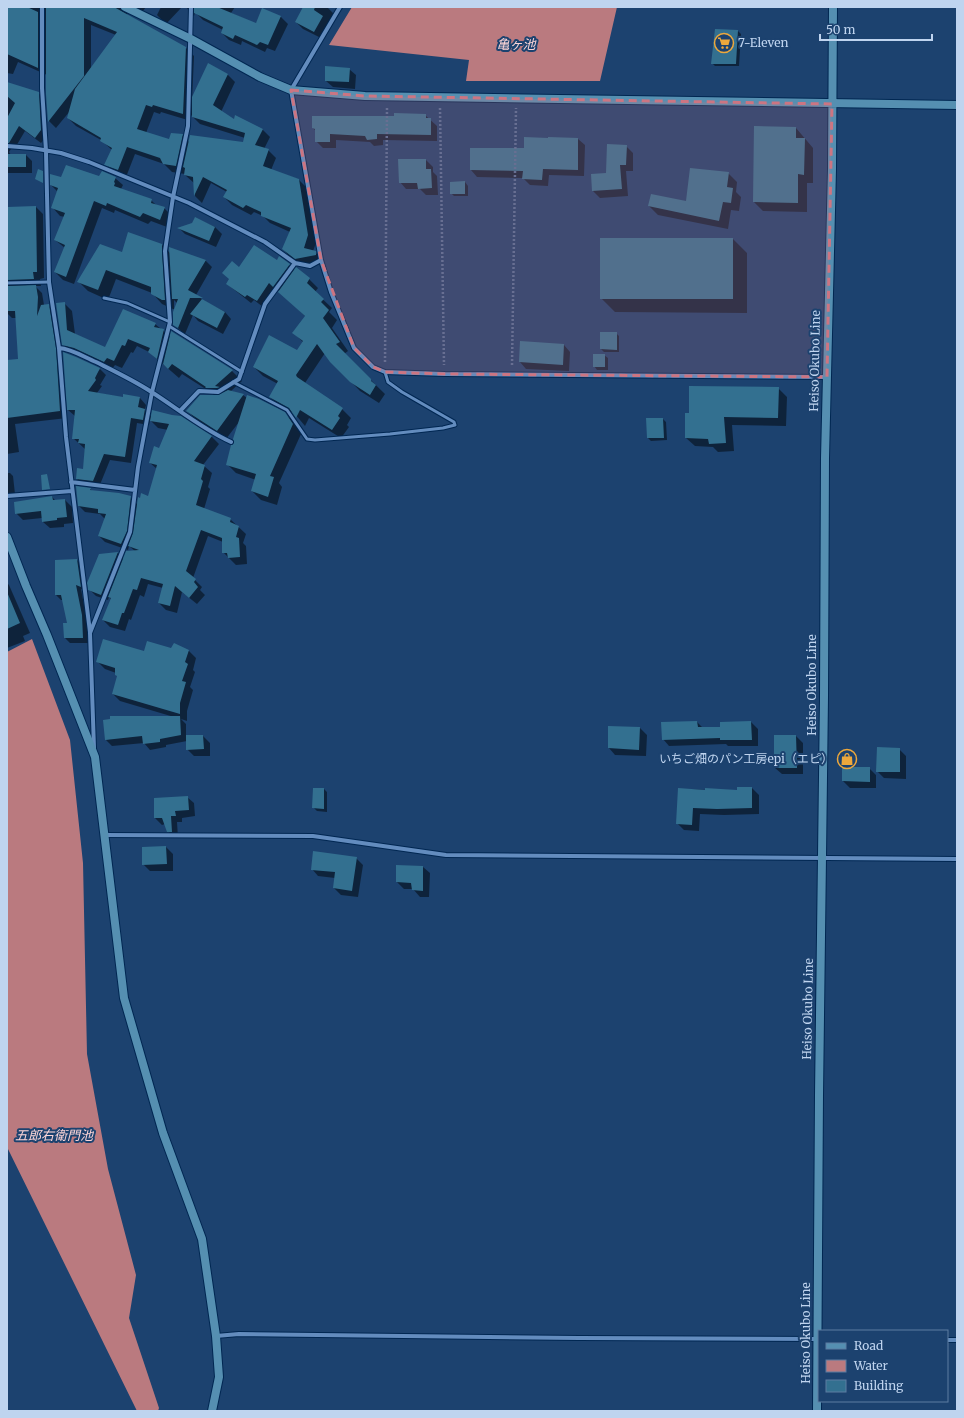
<svg xmlns="http://www.w3.org/2000/svg" width="964" height="1418" font-family="Merriweather,'Noto Sans JP',serif">
<style>
.water{fill:#ba7a7f}
.shadow{fill:#0007;fill-rule:evenodd}
.building{fill:#337090}
.lines{fill:none;stroke-linecap:round;stroke-linejoin:round}
.lane-casing{stroke:#002752;stroke-width:5}
.street-casing{stroke:#002752;stroke-width:6}
.secondary-casing{stroke:#002752;stroke-width:10}
.path{stroke:#4f6f97;stroke-width:2.5;stroke-dasharray:2 2;stroke-linecap:butt}
.lane{stroke:#638cbe;stroke-width:3}
.street{stroke:#638cbe;stroke-width:4}
.secondary{stroke:#558fb1;stroke-width:8}
.marked{fill:#cc7582;fill-opacity:0.2;stroke:#cc7582;stroke-width:3;stroke-dasharray:8 5;stroke-linejoin:round}
.labels{text-anchor:middle;stroke-width:4;stroke-linejoin:round;paint-order:stroke}
.poi-label{font-size:12px;fill:#bfd4ef;stroke:#1c426f;text-anchor:start}
.street-label{font-size:12px;fill:#bfd4ef;stroke:#1c426f}
.water-label{font-size:13px;font-style:italic;fill:#fcd5d7;stroke:#1c426f}
</style>
<rect width="100%" height="100%" fill="#1c426f"/>
<path class="water" d="M352,7H617L600,81H466L469,60L329,45Z
M32,639L70,740L83,863L87,1054L108,1169L136,1275L129,1318L159,1408L158,1411H137L7,1147V652Z"/>
<path class="shadow" d="M7,7H146L142,12H128L127,15L186,48L194,56L192,101L208,64L227,74L235,82L221,112L234,120L262,129L270,137L264,149L268,150L276,158L271,170L298,179L306,187L316,243L313,251L315,252L324,262L303,266L290,257L283,249L290,232L270,223L263,216L254,212L251,215L232,205L224,197L227,192L211,183L202,203L195,196L194,183L185,175V174L172,172L164,164L135,154L126,177L113,172L106,164L112,150L101,140L76,126L68,118L70,111L56,128L49,121L47,75L18,62L13,74L7,73ZM91,25L116,35L91,68ZM154,112L160,114L161,112L191,121V115L200,124L245,138L244,143L189,142L182,135L170,140L146,133Z
M161,7H182L166,24L157,15Z
M186,7H235L231,13L256,24L263,9L281,17L288,24L275,51L267,48L265,52L242,41L241,45L229,40L222,33L223,30L203,20L195,12L194,16L193,15Z
M304,7H327L334,14L321,38L303,29L296,22Z
M738,31L741,34L739,66H715L712,63Z
M349,69L356,75L355,89L333,87L326,81Z
M7,83L38,93L45,99L47,136L41,143L25,131L15,148L11,149L9,152L11,155H26L32,161V173H7Z
M425,115L437,126V141L383,140V145L374,146L370,142L336,140V148H323L316,141V131L313,128L395,117Z
M796,128L813,148V183H807V212L763,211L754,202Z
M578,139L585,145L584,176L549,175L548,186L530,185L523,178L477,177L471,170Z
M626,146L633,153V171H626L628,196L600,198L593,191L607,174Z
M426,160L433,167V172L437,176L438,195H426L420,189H406L400,182Z
M728,173L737,182L736,192L741,197L739,211L731,210L728,229L658,215L649,206L686,202Z
M115,178L123,185L121,189L151,200L157,206L164,208L172,216L167,227L151,221L148,224L115,210L114,213L102,208L74,284L63,280L55,272L65,248L55,240L65,217L60,216L53,208L58,192L51,185L61,179Z
M465,182L468,186V196H454L451,193Z
M36,207L43,214L44,278L40,279L41,286H35L42,293L44,305H48L55,312L62,356L67,418L15,424L19,452L7,454V365L19,364L16,318H12L7,313V208Z
M195,218L215,227L222,234L216,247L185,234L179,228L192,224Z
M733,239L747,253V313L615,312L601,298Z
M162,245L171,254L205,260L212,267L196,295L206,302L225,312L231,319L223,334L198,321L193,315L185,334L181,331L174,324L177,303L174,300V309H173L162,304L152,293L116,279L108,300L88,291L79,282L123,254Z
M278,261L289,265L295,270L309,279L318,288L315,292L332,308L329,312L337,320L332,328L348,351L344,354L385,394L379,403L360,391L331,361L325,353L305,383L342,409L351,418L347,425L349,427L341,438L309,418L305,426L295,414L279,406L270,397L278,384L263,376L254,367L298,352L304,343L293,332L306,317L276,288L263,307L254,300L251,303L227,284L240,268Z
M64,303L72,311L75,334L105,348L155,324L171,337L172,333L232,371L242,381L231,391L243,395L247,398L284,413L294,422L301,434L279,483L282,487L277,505L261,500L252,491L256,480L236,473L227,464L235,444L239,422L226,439L197,420L187,411L215,396L212,393L182,374L179,378L149,352L137,346L133,353L131,352L122,368L115,365L112,369L71,353L63,344Z
M616,333L619,336V352H604L601,349Z
M564,345L570,352L569,371L526,369L520,362Z
M604,355L608,358V370H597L594,366Z
M100,369L106,375L100,385L102,386L97,393L124,398V395L140,398L146,405L145,410L152,417H181L212,437L219,444L203,465L212,473L208,487L210,489L204,509L230,519L246,534L243,543L246,546L247,564L236,565L223,552V542L208,536L193,578L202,587L200,590L205,595L197,604L182,592L177,613L166,610L159,603L163,588L148,584L144,597L140,595L131,620L129,619L125,631L110,627L103,620L111,599L109,597L108,600L96,596L89,589L100,555L118,553L124,559L135,551L129,546L128,550L105,542L99,536L105,519L100,514L85,512L79,506L90,489L92,491L130,497L138,505L149,497L157,469L150,463L160,449L168,430L158,428L150,420L149,425L137,423L131,463L110,460L99,487L83,485L77,479L84,470L85,449L73,438L75,416L68,410Z
M778,388L787,397L786,426L732,425L734,451L718,452L713,447L695,446L686,438V414Z
M663,419L666,422L667,440L651,441L648,438Z
M7,473H10L13,476L15,494H7Z
M52,497L56,501L65,500L72,507L73,523L64,524V527L50,528L43,522L42,518L23,520L16,513Z
M77,560L82,565L86,591L81,589L87,621L88,643H70L65,638L64,624H68L63,600H61L56,595Z
M7,583L9,585L30,633L23,636L25,641L7,648Z
M172,649L189,651L196,658L193,670L195,672L190,687L193,690L187,711V721L181,719L186,724V736H203L210,743V756H194L187,749V741L166,745V747L150,750L144,743L112,746L106,740L174,717L120,701L113,694L118,676L116,673L105,669L98,662L145,652Z
M697,722L703,728H721V723L751,722L758,729V746H728L726,744L669,746L663,739Z
M609,727L640,728L647,735L646,756L615,755L609,748Z
M796,736L803,743V774H782L775,768Z
M899,749L906,756V779L884,778L877,771Z
M869,768L876,775V788H850L843,781Z
M752,788L759,795V814L724,815L700,814L699,831L684,830L677,823L679,789L738,791Z
M324,789L327,792V812L317,811L314,808Z
M187,797L194,803L195,816L182,818V822H177L178,838H175L168,831L165,824L162,825L155,818Z
M166,847L173,854V871H150L143,864Z
M356,858L363,865L358,897L341,895L334,888L335,878L318,876L312,869Z
M423,867L430,873L429,897H420L413,889H404L397,882Z"/>
<path class="building" d="M7,7H27L38,12V68L7,54Z
M46,7H114L186,47L183,114L153,105L152,107L146,105L137,129L169,139L171,133L183,134L176,166L163,164L160,158L127,147L118,170L104,165L112,148L100,141L101,138L67,118L75,89L117,32L84,18V76L48,122L46,94Z
M194,7H217L256,23L262,8L281,16L268,45L260,42L257,45L235,35L233,39L221,33L223,27L194,13Z
M303,7H315L314,10L323,16L314,32L295,22Z
M715,29L738,30L736,64H711Z
M208,63L228,74L213,105L234,119L235,115L263,129L255,145L269,149L263,166L299,179L308,235L304,248L316,251V255L295,259L282,249L291,228L261,216V212L246,205L243,208L223,197L227,190L203,177L194,196L193,177L184,175L185,168L183,167L190,135L243,142L245,133L192,117V97Z
M325,66L350,68L349,82L325,81Z
M7,82L39,92L41,130L35,138L19,126L9,143H7V118L15,103L7,96Z
M394,113L426,114V118H431V135L377,134V139L367,140L365,136L330,134V142H315V129L312,128V116H394Z
M754,126L796,127V138H805L804,175L798,174V203L753,202Z
M524,137L548,138V137L578,138V170L543,169L542,180L522,179L523,171L470,170V148H524Z
M607,144L627,145L626,165H620L622,189L592,191L591,174L606,173Z
M7,154H26V167H7Z
M398,159H426V169H431L432,188L418,189L417,183H399Z
M66,165L99,176L102,171L116,177L114,182L115,183L114,186L152,199L151,203L165,207L160,220L143,213L140,217L107,203L106,206L94,201L66,277L54,272L65,245L54,240L65,213L51,208L58,188L50,185V174L61,177Z
M690,168L729,172L727,187L733,188L731,203L723,202L719,221L648,206L651,194L686,201Z
M38,169L43,171V183L35,179Z
M465,181V194H450V182Z
M36,206L37,272H33L34,279L7,280V207Z
M195,217L215,227L209,241L177,228L192,223Z
M128,232L162,244V251L165,300H162L151,294V287L106,270L98,290L77,282L100,244L122,252Z
M600,238H733V299H600Z
M254,245L277,260L279,256L290,264L273,287L269,283L257,301L247,295L245,297L226,284L229,279L222,273L232,261L239,267Z
M169,247L206,260L188,290L203,298H190L178,328L173,325V312L178,299H172Z
M296,267L310,278L307,283L324,299L321,302L329,310L323,318L340,342L336,344L371,379V381L376,385L370,395L350,382L330,362L317,344L296,375L297,377L343,408L338,416L340,418L332,430L300,410L296,418L289,408L269,397L278,381L253,367L269,335L297,350L303,341L292,333L305,316L278,292Z
M36,285L38,297L37,316L41,305L49,304L56,348L60,411L7,418V360L18,359L15,311H7V286Z
M202,299L225,312L217,328L190,314Z
M65,302L67,330L105,347L123,309L156,323L154,327L164,329L157,359L148,352L150,348L128,339L125,346L122,345L114,361L107,358L104,362L74,348L62,345L56,303Z
M171,331L233,370L215,386L220,387L217,388H205L206,387L172,364L168,369L163,364Z
M600,332H617V350L600,349Z
M520,341L564,344L563,365L519,362Z
M63,352L76,357L100,368L95,378L96,380L88,391L123,397V394L140,397L138,407L145,409L143,420L131,418L125,457L104,454L93,481L76,479L77,468L83,469L85,444L78,443L79,439H72L75,410H67Z
M593,354H605V367H593Z
M689,386L779,387L778,418L724,417L726,443L709,444L708,439L685,438V413H689Z
M228,390L244,394L217,431L186,411L200,395H218Z
M247,395L259,399L285,412L293,424L270,476L274,477L268,497L251,491L256,474L226,465L231,445L234,443L233,439Z
M152,410L172,415V416V415L181,416L212,436L194,461L205,465L201,479L203,481L196,505L231,518L230,522L239,526L236,537L239,538L240,557L228,558L227,553H222V538L201,530L186,571L196,579L194,582L198,587L189,598L175,586L170,606L158,603L163,584L141,578L137,590L133,589L124,613H122L118,625L102,620L111,598L108,597L126,551L139,550L128,546L133,533L138,497L140,498L141,493L148,496L157,465L149,463L154,446L159,448L169,424L150,421Z
M646,418H663L664,438H647Z
M47,474L50,489L42,490L41,475Z
M76,486L91,488L90,490L119,493L131,496L127,531L121,544L98,536L106,514L98,513V509L78,506Z
M52,496L53,500L65,499L67,517L57,518V520L42,522L41,511L15,514L14,502Z
M118,552L101,595L88,590L87,583L99,554Z
M77,559L81,587L76,585L82,615L83,638H64L63,623H67L61,595H55V560Z
M7,592L20,623L7,629Z
M103,639L144,651L147,641L171,648L174,643L189,650L185,662L188,664L182,681L186,682L180,703V714L112,694L117,676L115,675V668L96,662Z
M110,716H180L181,735L160,739V742L143,744L142,736L105,740L103,720L110,719Z
M697,721L698,727H720V722L751,721L752,740H720V738L662,740L661,722Z
M608,726L640,727L639,750L608,748Z
M186,735H203L204,749L186,750Z
M774,735H796L797,768H774Z
M877,747L900,748V772H876Z
M842,767H870V782L842,781Z
M737,787H752V808L717,809L693,808L692,825L676,824L678,788L705,790V788L737,790Z
M313,788H324V809L312,808Z
M188,796L189,810L175,811L176,816H171L172,832H167L162,818H154V798Z
M166,846L167,864L142,865V847Z
M313,851L357,857L352,891L333,888L335,872L311,870Z
M396,865L423,866V891L412,890L411,883L396,882Z"/>
<g class="lines">
<g class="lane-casing">
<path id="lane" d="M7,283L49,282
M104,298L127,303L170,322
M169,326L242,372
M233,382L287,410L307,439L315,440L390,434L443,428L455,425L454,422L402,392L388,382L385,372"/>
</g>
<g class="street-casing">
<path id="street" d="M42,7V88L46,151L49,282L59,348L66,437L90,632
M340,7L291,90L321,260L331,292L354,348L373,367L385,372L445,374L827,377
M7,146L32,148L61,153L89,162L189,203L265,242L295,263L310,266L321,260
M59,348C72,349 84,357 96,362C114,371 133,380 150,391C177,408 202,429 231,442
M180,411L199,391L218,392L239,379L265,304L295,263
M71,482L135,490
M7,496L72,491
M94,748L90,633L130,532L138,467L152,392L170,322L165,251L173,197L188,126L191,7
M104,835L313,836L446,855L957,859
M216,1336L239,1334L579,1338L819,1339
M947,1340H957"/>
</g>
<g class="secondary-casing">
<path id="secondary" d="M125,7L191,39L260,77L291,90L365,96L957,105
M7,537L26,586L47,635L95,757L124,998L163,1133L202,1239L216,1336L219,1377L212,1411
M817,1411L819,1095L824,697L825,458L832,169L833,7"/>
</g>
<path class="path" d="M440,108L444,365
M385,362L387,107
M512,365L516,108"/>
<use href="#lane" class="lane"/>
<use href="#street" class="street"/>
<use href="#secondary" class="secondary"/>
</g>
<path class="marked" d="M291,90L365,96L832,104L827,377L445,374L385,372L373,367L354,348L321,260Z"/>
<defs>
<g id="supermarket-ring" transform="scale(1)"><circle r="9.5" fill="#1c426f" stroke="#eda83c" stroke-width="1.5"/><path d="M-6-5.5h2.5l.6 2H6L4.5 2H-2.5L-4.4-4H-6ZM-1.5 3.2a1.3 1.3 0 1 0 .1 0ZM3 3.2a1.3 1.3 0 1 0 .1 0Z" fill="#eda83c"/></g>
<g id="shop-ring" transform="scale(1)"><circle r="9.5" fill="#1c426f" stroke="#eda83c" stroke-width="1.5"/><path d="M-5-2.5h2.3a2.7 3.5 0 0 1 5.4 0H5L5.5 6h-11ZM-1.5-2.5h3a1.5 2.3 0 0 0-3 0Z" fill="#eda83c"/></g>
</defs>
<g fill-rule="evenodd">
<use href="#supermarket-ring" x="724" y="43"/>
<use href="#shop-ring" x="847" y="759"/>
</g>
<g class="labels">
<g class="poi-label">
<text x="738" y="47">7-Eleven</text>
<text x="833" y="763" text-anchor="end">いちご畑のパン工房epi（エピ）</text>
</g>
<g class="street-label">
<text transform="translate(815 361) rotate(-89)" y="4">Heiso Okubo Line</text>
<text transform="translate(812 685) rotate(-90)" y="4">Heiso Okubo Line</text>
<text transform="translate(808 1009) rotate(-89)" y="4">Heiso Okubo Line</text>
<text transform="translate(806 1333) rotate(-90)" y="4">Heiso Okubo Line</text>
</g>
<g class="water-label">
<text x="516" y="49">亀ヶ池</text>
<text x="54" y="1140">五郎右衛門池</text>
</g>
</g>
<rect width="964" height="1418" fill="none" stroke="#bfd4ef" stroke-width="16"/>
<rect x="818" y="1330" width="130" height="72" fill="#1c426f" stroke="#5d7ca2"/>
<rect x="826" y="1343" width="20" height="6" fill="#558fb1" stroke="#5d7ca2"/>
<text x="854" y="1350" font-size="12" fill="#bfd4ef">Road</text>
<rect x="826" y="1360" width="20" height="12" fill="#ba7a7f" stroke="#5d7ca2"/>
<text x="854" y="1370" font-size="12" fill="#bfd4ef">Water</text>
<rect x="826" y="1380" width="20" height="12" fill="#337090" stroke="#5d7ca2"/>
<text x="854" y="1390" font-size="12" fill="#bfd4ef">Building</text>
<path d="M820 34v6h112v-6" fill="none" stroke="#bfd4ef" stroke-width="2"/>
<text x="826" y="34" font-size="12" fill="#bfd4ef" stroke="#1c426f" stroke-width="3" paint-order="stroke">50 m</text>
</svg>
